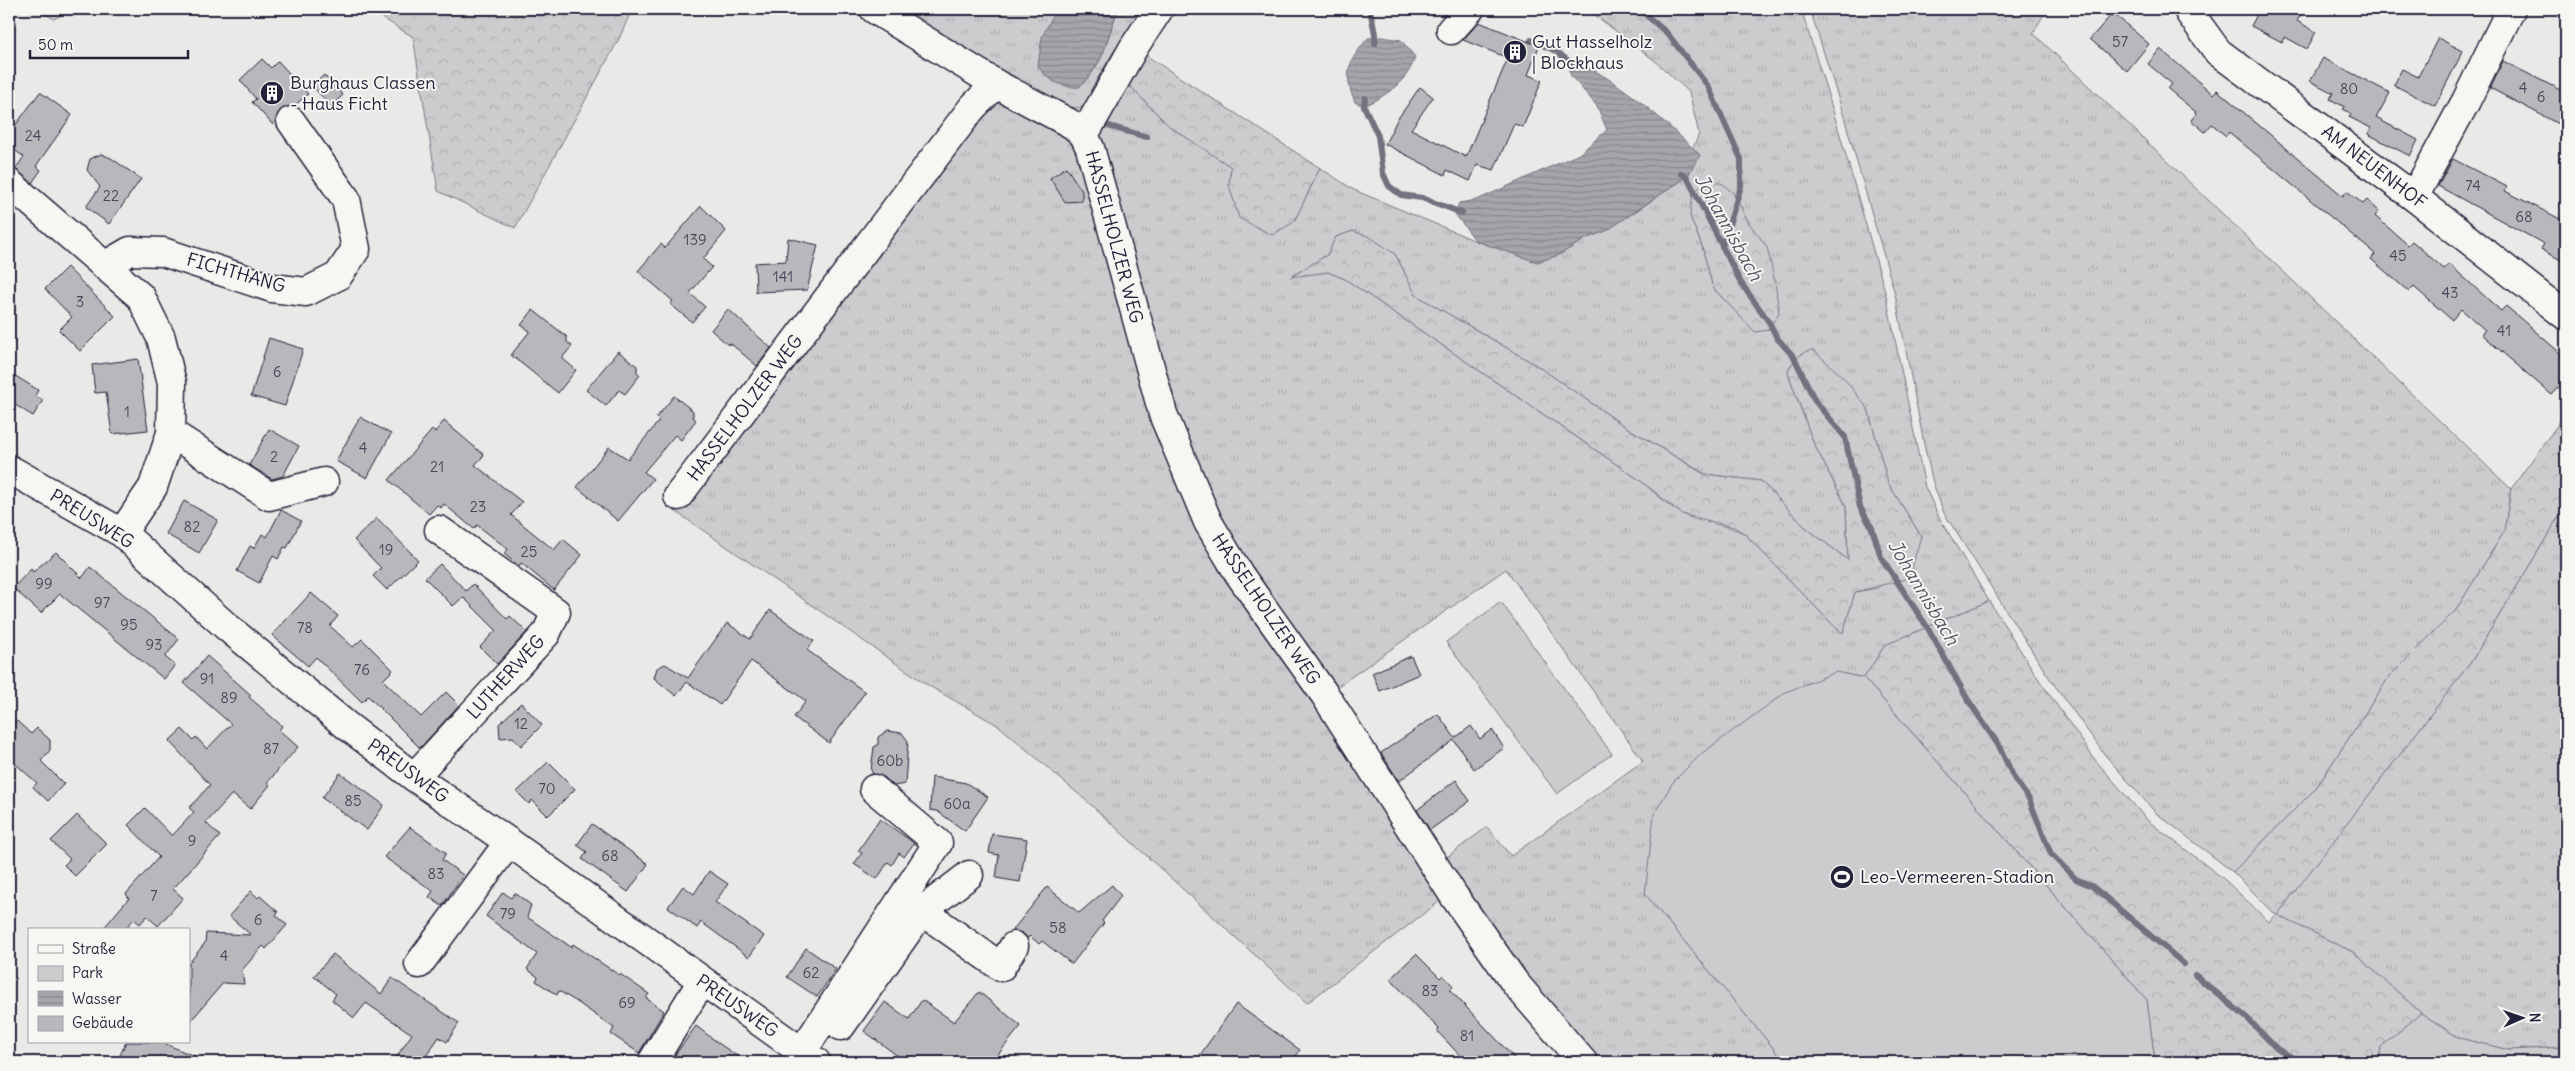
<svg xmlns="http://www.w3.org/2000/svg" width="2575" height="1071" font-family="Delius,sans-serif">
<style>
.grass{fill:url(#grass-tufts);stroke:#777784;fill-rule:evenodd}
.forest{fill:url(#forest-crowns);stroke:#777784}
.park{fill:#ccccce;stroke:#777784}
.water{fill:url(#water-rules);stroke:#71717f}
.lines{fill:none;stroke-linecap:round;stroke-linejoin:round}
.stream{stroke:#71717f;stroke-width:6}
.building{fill:#b8b8bc;stroke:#22223b}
.minor-casing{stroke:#22223b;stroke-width:31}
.minor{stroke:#f6f6f2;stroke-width:28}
.labels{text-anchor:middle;stroke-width:4;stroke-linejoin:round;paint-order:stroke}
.number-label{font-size:15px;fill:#48485b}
.poi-label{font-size:18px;fill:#22223b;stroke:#f6f6f2;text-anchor:start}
.street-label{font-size:18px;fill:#22223b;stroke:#f6f6f2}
.water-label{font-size:19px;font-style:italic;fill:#565668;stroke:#f6f6f2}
</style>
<defs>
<pattern id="grass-tufts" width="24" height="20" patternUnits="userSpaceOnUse" patternTransform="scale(1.25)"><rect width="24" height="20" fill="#ccccce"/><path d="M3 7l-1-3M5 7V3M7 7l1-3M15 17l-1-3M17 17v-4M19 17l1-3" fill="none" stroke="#afafb2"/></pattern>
<pattern id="forest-crowns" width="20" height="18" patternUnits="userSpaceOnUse" patternTransform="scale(1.25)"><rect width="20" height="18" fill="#ccccce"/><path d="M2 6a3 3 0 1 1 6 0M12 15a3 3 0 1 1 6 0" fill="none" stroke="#afafb2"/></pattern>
<pattern id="water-rules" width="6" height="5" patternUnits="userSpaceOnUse" patternTransform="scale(1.25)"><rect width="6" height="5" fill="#a5a5ac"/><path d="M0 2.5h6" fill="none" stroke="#86868d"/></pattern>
</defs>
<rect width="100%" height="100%" fill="#e9e9e7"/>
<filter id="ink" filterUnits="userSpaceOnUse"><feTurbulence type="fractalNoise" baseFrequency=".02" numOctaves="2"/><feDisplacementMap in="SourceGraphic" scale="10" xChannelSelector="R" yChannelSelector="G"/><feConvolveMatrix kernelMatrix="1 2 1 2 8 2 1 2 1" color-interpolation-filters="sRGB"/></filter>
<g filter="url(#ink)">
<path class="grass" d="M897,9H1056L1052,18L1042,73C1054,80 1065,87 1079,87L1093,72L1102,57L1118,9H1154L1095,94L1081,108L1066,107L1014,84L1013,77L952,44Z
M1587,9H1801L1834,114L1886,295L1925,487L1939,517L1989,601L1885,645L1864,678L1836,672L1645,894L1785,1062H1592L1528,984L1443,860L1487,827L1511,856L1643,761L1506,569L1331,691L1245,568L1173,428L1096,139L1124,80L1169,126L1231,167L1229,185L1294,222L1320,168L1354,190L1476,241L1537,262L1559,255L1587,238L1606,231L1687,177L1700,155L1693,148L1699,134L1689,92L1654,60ZM1733,193L1749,223L1755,332L1713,288L1702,246L1690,216ZM1353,231L1395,254L1416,295L1536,365L1626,427L1705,474L1761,481L1805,527L1848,560L1846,506L1814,444L1788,373L1868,409L1888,483L1921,536L1878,588L1855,592L1843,632L1835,627L1745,534C1725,522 1701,525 1681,513C1667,505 1654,492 1641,481L1345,279L1328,272L1292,276L1327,255L1336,237Z
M1810,9H2047L2033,33L2511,489L2504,532L2456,610L2389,677L2316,788L2233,872L2155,812L2105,755L2048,676L1944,513L1933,483L1924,444L1895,294L1842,110Z
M996,95L1080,144L1164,444L1444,898L1307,1003L1090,804L999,726L929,686L672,509Z
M2566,505V1047L2509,1050L2459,1038L2421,1013L2353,952L2276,915L2471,662Z"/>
<path class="forest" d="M37,9H72L54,19Z
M368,9H632L619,39L515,228L438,191L413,37Z
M1139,51L1320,168L1294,222L1272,235L1239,218L1229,185L1231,167L1169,126L1124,80Z
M1710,180L1723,184L1733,193L1749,223L1767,247L1775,282L1779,313L1768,330L1755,332L1713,288L1702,246L1690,216L1693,192Z
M1353,231L1370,237L1395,254L1416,295L1536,365L1626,427L1704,474L1761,481L1805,527L1848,560L1846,506L1814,444L1788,373C1790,362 1802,351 1813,350L1843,377L1868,409L1888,483L1921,536L1909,578L1855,592L1843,633L1835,627L1745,534L1734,527L1682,514L1641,481L1345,279L1328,272L1291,277L1327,255L1336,237Z
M2566,413V505L2471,662L2277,915L2353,952L2421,1013L2381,1047L2379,1062H2155L2147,1000L1864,678L1885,645L1989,601L2040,681L2096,761L2148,821L2224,879L2269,922L2276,915L2233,872L2316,788L2389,677L2456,610L2504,532L2511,489Z"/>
<path class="park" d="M1501,602L1612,754L1557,794L1446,642Z
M1836,672L1864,678L2147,1000L2155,1062H1785L1645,894L1654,814L1673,782L1701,754L1786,692Z
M2421,1013L2459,1038L2509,1050L2566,1047V1062H2379L2381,1047Z"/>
<path class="water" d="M1056,9H1118C1107,37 1103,66 1079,87C1062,88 1047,80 1038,66L1042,37Z
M1382,37L1401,40L1415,57C1409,80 1385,97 1364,106L1355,102C1342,72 1349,61 1368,38Z
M1565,58C1609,70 1667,123 1700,155L1687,177L1606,231L1587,238L1559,255L1537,262L1476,241L1455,214L1459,203L1477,200L1579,154L1607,130L1597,106L1571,76Z"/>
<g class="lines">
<path class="stream" d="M1370,9C1371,20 1377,33 1375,44
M1639,9L1667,33L1708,86L1741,159V186L1722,247
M1527,49L1531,40L1556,51L1571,63
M1093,91L1117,51
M1365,98L1364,106L1378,136L1383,173L1389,186L1401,195L1422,198L1462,213
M1105,125L1147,137
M1681,173L1687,177L1741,283L1769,322L1777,338L1794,357L1815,401L1845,437L1860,507L1872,528L1881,557L1929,630L1968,700L1999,746L2015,780L2029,799L2051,854L2076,879L2092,886L2184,964
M2195,975L2248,1019L2277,1049L2300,1062"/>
</g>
<path class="building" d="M2260,9H2304L2297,21L2316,32L2307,49L2285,37L2282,42L2251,26Z
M2113,13L2149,44L2127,71L2090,39Z
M1479,22L1539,46L1528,75L1542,80L1523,127L1514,124L1494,170L1477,165L1470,181L1447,170L1445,175L1385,144L1397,120L1420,87L1433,97L1411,129L1466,157L1508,58L1463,40Z
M2438,38L2463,51L2435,106L2394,85L2402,69L2418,77Z
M2160,49L2213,94L2217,90L2343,196L2347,191L2363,204L2367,200L2379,211L2375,216L2408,245L2412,241L2444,269L2449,264L2501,311L2506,306L2566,358V380L2552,395L2481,334L2485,330L2461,309L2452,320L2414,287L2409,292L2371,259L2375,254L2229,132L2226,136L2212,124L2205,132L2191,120L2197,113L2168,89L2172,84L2148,64Z
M2323,58L2390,93L2376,118L2418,140L2410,156L2368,134L2371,128L2349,117L2351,113L2343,109L2345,107L2330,99L2333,93L2310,81Z
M262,59L271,68L278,61L308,94L294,106L282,109L273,125L252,102L256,99L240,80Z
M2503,61L2566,93V128L2490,88Z
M324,75L343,95L331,106L312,86Z
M40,92L72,115L36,166L41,170L32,183L15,169L24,157L9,146V122L15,126Z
M101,154L111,158L141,179L109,224L86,207L100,187L87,170L90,159Z
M2453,159L2507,187L2505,191L2566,222V263L2541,249L2544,244L2438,186Z
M1066,167L1082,191V201L1065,202L1050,178Z
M701,206L726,231L703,259L712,267L690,293L705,307L692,322L670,304L673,301L638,271L661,244L665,248Z
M788,238L818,245L807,290L756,292L755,263L786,261Z
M67,267L115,316L80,351L59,330L72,317L45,289Z
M728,309L771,348L757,366L730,343L728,345L711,330Z
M533,310L567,337V342L572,346L562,358L576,370L558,393L511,355L530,331L521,325Z
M269,338L303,349L285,406L251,396Z
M618,351L637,366V372L640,375L625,394L619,390L606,406L586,390Z
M138,359L148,430L112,434L106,392L95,393L92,365Z
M9,372L38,390L35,396L43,400L33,416L9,401Z
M674,396L693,411V417L696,420L681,440L675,435L644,472L653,479L618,521L577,487L609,447L628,459L659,421L656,418Z
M360,417L391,434L367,478L336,461Z
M444,421L484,455L475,465L522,502L511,515L554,550L563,539L582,555L554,590L521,563L519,566L504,554L508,549L477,525L474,529L444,504L441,508L437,505L429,514L389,480L432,430L435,432Z
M269,429L299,446L283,476L272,479L249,465Z
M184,501L218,520L199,553L166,534Z
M281,510L301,521L287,548L284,547L278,559L273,556L259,583L237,571L250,546L254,548L262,534L267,537Z
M377,518L418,560L387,590L373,576L381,568L354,540Z
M56,552L82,578L90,567L179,639L165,657L175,665L164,679L60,594L41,613L13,588L31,569L33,572Z
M440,564L466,591L473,584L507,619L510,616L527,632L497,664L480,647L496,630L463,597L453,606L425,578Z
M311,593L338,616L330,626L353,647L362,639L393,670L383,680L421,717L446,692L459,705L420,748L368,696L362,702L316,657L308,666L272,635Z
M770,610L814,641L807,650L865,692L829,743L794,717L806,701L751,661L720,705L687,682L676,696L654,678L657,668L665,664L688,678L727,623L750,639Z
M207,656L251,695L249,697L282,726L279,730L298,747L267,783L270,785L250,809L232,794L206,823L220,836L173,889L183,898L158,926L147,916L140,924L134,919L124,930H102L129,898L126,894L159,857L128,825L145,808L172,836L194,812L189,808L210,785L169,741L182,729L193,740L196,737L207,749L231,724L184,683Z
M1411,656L1419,674L1380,691L1372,673Z
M521,703L542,725L521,746L513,737L500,738L499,724Z
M1438,714L1455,738L1471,726L1480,739L1492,730L1504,748L1474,769L1454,740L1399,781L1381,753Z
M17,721L31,734L37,728L50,740V750L41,761L64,784L48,801L33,787L37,783L9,758V729Z
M887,731L902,733L908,741L905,784L894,786L884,777L873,774L871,770L874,747L878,745V737Z
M548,762L575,789L548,816L532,800L529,804L517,792Z
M340,773L384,805L367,830L322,798Z
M932,777L966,783L988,797L965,831L937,811L930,810Z
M1456,780L1470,801L1430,830L1417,810Z
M77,815L107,844L75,876L64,865L70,859L51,841Z
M880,819L914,843L904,857L899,853L892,865L888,862L877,879L854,864L862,853L858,851Z
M592,824L648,864L628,892L582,859L587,852L577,845Z
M410,827L446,853L442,860L463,875L442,906L429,897L433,891L384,857Z
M992,834L1027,839L1020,882L996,878L999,855L989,853Z
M709,871L728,884L715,902L764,936L749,957L701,922L697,928L668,907L683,886L694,894Z
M1112,885L1121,896L1102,921L1104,923L1072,964L1042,941L1039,944L1030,936L1028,938L1022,933L1012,931L1047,887L1079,913Z
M251,891L258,898L260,896L278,912L276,915L287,925L266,949L263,946L242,970L244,984L223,983L189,1023V963L205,943L206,933L251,935L229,916Z
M503,892L511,898L515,893L531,905L527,917L571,947L573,944L619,975L620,974L649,994L646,998L664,1011L639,1053L611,1034L614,1028L577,1002L559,991L557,995L536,981L538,977L527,969L537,954L486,916Z
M806,948L836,969L817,997L787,977Z
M333,954L381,994L392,978L459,1023L447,1042L439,1037L422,1062H393L412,1034L366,1003L354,1018L332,1000L336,994L314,976Z
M1416,954L1440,978L1443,975L1453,986L1450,990L1518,1062H1466L1437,1031L1439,1029L1390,979Z
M979,992L1021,1026L992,1062H906L864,1031L885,1002L909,1019L922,1000L954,1022Z
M1236,1004L1300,1050L1292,1062H1195Z
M696,1026L721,1045L746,1062H670Z
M126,1042H161L208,1062H117Z"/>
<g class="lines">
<g class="minor-casing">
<path id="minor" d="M874,9L996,84L1073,125L1084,135L1090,148L1163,414L1208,522L1239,574L1325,695L1454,896L1515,983L1583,1062
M2192,9L2189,12L2218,52L2414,197L2566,316
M1451,30L1470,9
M1084,135L1134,47L1159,9
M9,183L141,297L161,338L172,383L171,433L153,487L122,533
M2414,197L2466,101L2511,9
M106,265L130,251L163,252L272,288L306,292L338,276L356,249L346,199L291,121
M171,433L269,496L324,482
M9,469L122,533L227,627L346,725L414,777L509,842L816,1062
M678,496L972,108L996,84
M414,777L546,634L556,612L439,530
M922,911L1001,967L1014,946
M419,964L509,842
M841,1026L922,911L969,875
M802,1052L938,843L874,789
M652,1062L702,981"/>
</g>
<use href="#minor" class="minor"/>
</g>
</g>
<defs>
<g id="building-disc" transform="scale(1.25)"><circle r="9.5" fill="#22223b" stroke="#f6f6f2"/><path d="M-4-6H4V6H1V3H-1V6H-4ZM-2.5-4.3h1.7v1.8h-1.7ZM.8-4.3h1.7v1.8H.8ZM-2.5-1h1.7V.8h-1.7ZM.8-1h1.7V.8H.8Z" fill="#fff"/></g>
<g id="stadium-disc" transform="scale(1.25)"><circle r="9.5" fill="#22223b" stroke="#f6f6f2"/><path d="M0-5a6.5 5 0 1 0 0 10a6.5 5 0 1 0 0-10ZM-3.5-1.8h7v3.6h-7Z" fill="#fff"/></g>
</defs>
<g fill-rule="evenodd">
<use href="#building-disc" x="1515" y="52"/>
<use href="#building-disc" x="272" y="93"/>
<use href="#stadium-disc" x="1842" y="877"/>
</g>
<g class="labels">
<g class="number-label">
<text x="2120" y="47">57</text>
<text x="2523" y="93">4</text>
<text x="2349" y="94">80</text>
<text x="2541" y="102">6</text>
<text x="33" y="141">24</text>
<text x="2473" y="191">74</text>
<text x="111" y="201">22</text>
<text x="2524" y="222">68</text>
<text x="695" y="245">139</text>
<text x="2398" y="261">45</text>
<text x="783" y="282">141</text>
<text x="2450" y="298">43</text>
<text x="80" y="307">3</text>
<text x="2504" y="336">41</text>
<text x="277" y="377">6</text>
<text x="127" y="417">1</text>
<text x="363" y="453">4</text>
<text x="274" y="462">2</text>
<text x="437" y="472">21</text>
<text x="478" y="512">23</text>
<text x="192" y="532">82</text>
<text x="386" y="555">19</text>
<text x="529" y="557">25</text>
<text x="44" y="589">99</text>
<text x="102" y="608">97</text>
<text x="129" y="630">95</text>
<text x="305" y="633">78</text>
<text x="154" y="650">93</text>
<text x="362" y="675">76</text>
<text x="207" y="684">91</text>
<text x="229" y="703">89</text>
<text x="521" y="729">12</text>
<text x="271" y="754">87</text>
<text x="890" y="766">60b</text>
<text x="547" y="794">70</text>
<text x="353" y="806">85</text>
<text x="957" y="809">60a</text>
<text x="192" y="846">9</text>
<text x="610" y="861">68</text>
<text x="436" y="879">83</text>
<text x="154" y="901">7</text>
<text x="508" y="919">79</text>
<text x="258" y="925">6</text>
<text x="1058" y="933">58</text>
<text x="224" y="961">4</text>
<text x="811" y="978">62</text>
<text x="1430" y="996">83</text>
<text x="627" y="1008">69</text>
<text x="1467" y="1041">81</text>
</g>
<g class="poi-label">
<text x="1532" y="48">Gut Hasselholz<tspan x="1532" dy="21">| Blockhaus</tspan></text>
<text x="290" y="89">Burghaus Classen<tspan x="290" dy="21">- Haus Ficht</tspan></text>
<text x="1860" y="883">Leo-Vermeeren-Stadion</text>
</g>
<g class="street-label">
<text transform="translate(2374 167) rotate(37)" y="6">AM NEUENHOF</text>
<text transform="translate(1114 237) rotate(75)" y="6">HASSELHOLZER WEG</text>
<text transform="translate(236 273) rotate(16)" y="6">FICHTHANG</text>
<text transform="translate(745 408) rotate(-53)" y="6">HASSELHOLZER WEG</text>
<text transform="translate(92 519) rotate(32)" y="6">PREUSWEG</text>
<text transform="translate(1266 609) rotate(56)" y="6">HASSELHOLZER WEG</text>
<text transform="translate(506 677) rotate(-48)" y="6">LUTHERWEG</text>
<text transform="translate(408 771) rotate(36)" y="6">PREUSWEG</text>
<text transform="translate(737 1006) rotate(35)" y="6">PREUSWEG</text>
</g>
<g class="water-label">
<text transform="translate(1729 227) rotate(61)" y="7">Johannisbach</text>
<text transform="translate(1924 592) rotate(59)" y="7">Johannisbach</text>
</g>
</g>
<rect width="2575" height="1071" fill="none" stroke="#f6f6f2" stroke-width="30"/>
<rect x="15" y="15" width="2545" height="1041" fill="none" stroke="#22223b" stroke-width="2" filter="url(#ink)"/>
<rect x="28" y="928" width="162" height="115" fill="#f6f6f2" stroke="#a1a1a9"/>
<rect x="38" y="945" width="25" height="8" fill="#f6f6f2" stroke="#a1a1a9"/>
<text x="72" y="954" font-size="15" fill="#22223b">Straße</text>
<rect x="38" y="966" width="25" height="15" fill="#ccccce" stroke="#a1a1a9"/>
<text x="72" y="978" font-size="15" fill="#22223b">Park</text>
<rect x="38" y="991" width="25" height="15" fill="url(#water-rules)" stroke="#a1a1a9"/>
<text x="72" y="1004" font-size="15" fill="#22223b">Wasser</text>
<rect x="38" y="1016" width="25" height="15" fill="#b8b8bc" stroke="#a1a1a9"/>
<text x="72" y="1028" font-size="15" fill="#22223b">Gebäude</text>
<g transform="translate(2522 1018) rotate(88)" stroke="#f6f6f2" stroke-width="4" paint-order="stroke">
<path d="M0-4L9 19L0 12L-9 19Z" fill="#22223b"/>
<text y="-8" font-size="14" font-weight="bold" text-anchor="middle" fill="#22223b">N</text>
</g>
<path d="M30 50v8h158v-8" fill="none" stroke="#22223b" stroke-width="2.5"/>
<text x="38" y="50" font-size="15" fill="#22223b" stroke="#f6f6f2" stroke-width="4" paint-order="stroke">50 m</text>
</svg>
